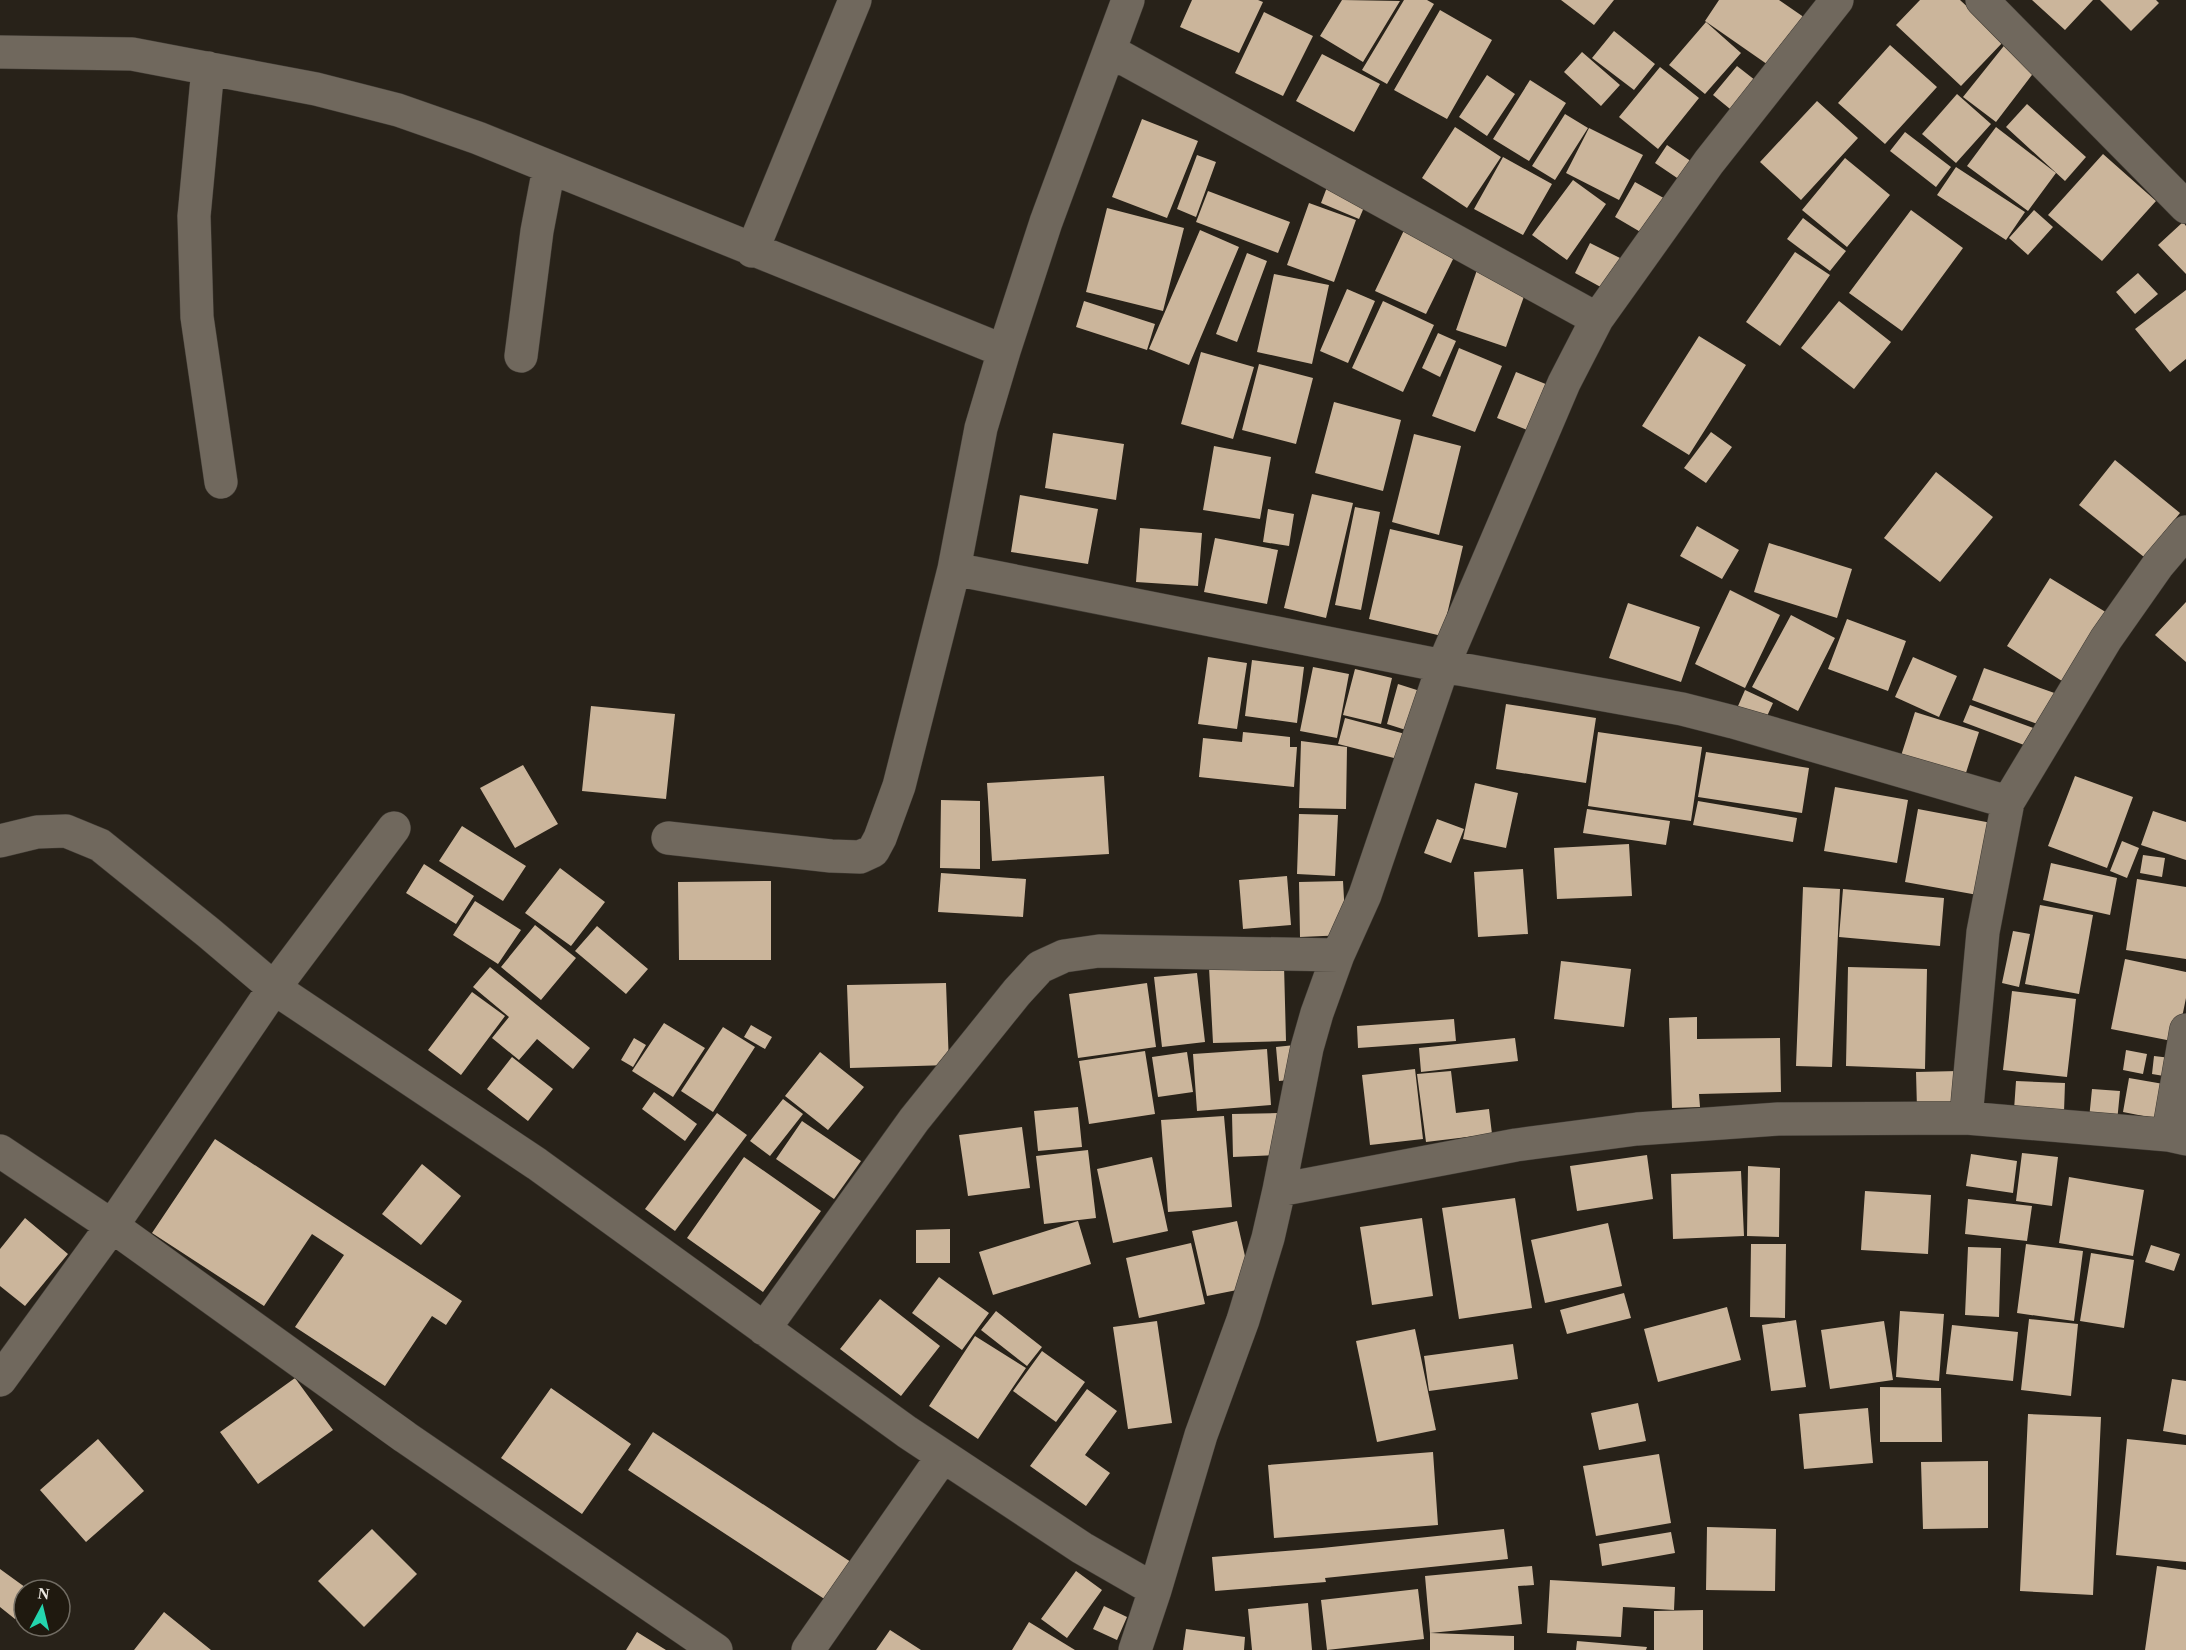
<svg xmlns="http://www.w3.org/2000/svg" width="2186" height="1650" font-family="Georgia,serif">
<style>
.building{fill:#cbb59b}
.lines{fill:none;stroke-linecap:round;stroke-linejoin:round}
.street-casing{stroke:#413c35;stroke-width:34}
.street{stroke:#70685d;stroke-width:33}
</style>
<rect width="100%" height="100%" fill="#282219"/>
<path class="building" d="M1192,0H1258L1263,2L1239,53L1180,27Z
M1342,0L1400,1L1363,62L1320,36Z
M1404,0H1427L1434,4L1387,84L1362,70Z
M1561,0H1614L1594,25Z
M1719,0H1779L1808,20L1774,69L1705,21Z
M1920,0H1960L2004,41L1961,86L1896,25Z
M2032,0H2093L2065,30Z
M2100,0H2156L2159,3L2131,31Z
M1440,10L1492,40L1447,119L1394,90Z
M1264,12L1313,36L1283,96L1235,73Z
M1706,22L1741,53L1705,94L1669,65Z
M1614,31L1655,64L1634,90L1592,58Z
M2007,42L2038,67L1996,122L1963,97Z
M1890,45L1937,87L1885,144L1838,103Z
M1582,52L1620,85L1601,106L1564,72Z
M1322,54L1380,84L1354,132L1296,101Z
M1737,66L1760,84L1735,113L1713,95Z
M1660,67L1699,98L1658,149L1619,117Z
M1487,75L1515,94L1487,136L1459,117Z
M1530,80L1566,103L1529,161L1493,139Z
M1957,94L1991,124L1956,163L1922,134Z
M1817,101L1858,138L1801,200L1760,162Z
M2027,104L2086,157L2065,181L2006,127Z
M1565,114L1588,128L1555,180L1532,166Z
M1142,119L1198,141L1167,218L1112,197Z
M1455,127L1501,157L1467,208L1422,178Z
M1996,127L2056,173L2028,211L1967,166Z
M1589,128L1643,155L1619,200L1566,173Z
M1905,132L1951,167L1936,187L1890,151Z
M1667,145L1698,166L1686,184L1655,163Z
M2103,154L2156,201L2102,261L2048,215Z
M1197,155L1216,162L1196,217L1177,209Z
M1503,157L1552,184L1523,235L1474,209Z
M1845,158L1890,195L1847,247L1802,210Z
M1956,167L2025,212L2006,240L1937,195Z
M1573,180L1606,204L1567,260L1532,235Z
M1329,182L1368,198L1359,219L1321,203Z
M1635,182L1669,201L1649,237L1615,217Z
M1208,191L1290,222L1278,253L1196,222Z
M1309,203L1356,220L1334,282L1287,265Z
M1107,208L1184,228L1163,311L1086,292Z
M1911,210L1963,248L1902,331L1849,293Z
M2034,210L2053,227L2028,255L2009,238Z
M1803,218L1846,251L1830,271L1787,239Z
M2183,222L2186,226V274L2158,245Z
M1406,226L1457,251L1426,314L1375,291Z
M1200,230L1239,247L1189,365L1149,349Z
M1590,243L1624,260L1608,291L1575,273Z
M1795,252L1830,275L1780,346L1746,322Z
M1247,253L1267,261L1237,342L1216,334Z
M1477,270L1527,288L1506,347L1456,330Z
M2138,273L2158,294L2135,314L2116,292Z
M1274,274L1329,285L1312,364L1257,352Z
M1347,289L1375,301L1348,363L1320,351Z
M2186,290V359L2170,372L2135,329Z
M1084,301L1155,324L1147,350L1076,327Z
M1383,301L1434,325L1403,392L1352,368Z
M1839,301L1891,342L1854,389L1801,348Z
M1438,333L1456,341L1440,377L1422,368Z
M1699,336L1746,365L1689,455L1642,426Z
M1459,348L1502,366L1475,432L1432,416Z
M1201,352L1254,367L1233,439L1181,424Z
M1259,364L1313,378L1296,444L1242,430Z
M1516,372L1558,389L1540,435L1497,418Z
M1334,402L1401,420L1383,491L1315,473Z
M1711,432L1732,447L1706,483L1684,468Z
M1053,433L1124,444L1116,500L1045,488Z
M1414,434L1461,446L1439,535L1392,522Z
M1214,446L1271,457L1260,519L1203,510Z
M2115,460L2180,513L2144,557L2079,505Z
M1936,472L1993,517L1940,582L1884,538Z
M1312,494L1353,503L1326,618L1284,608Z
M1020,495L1098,509L1088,564L1011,552Z
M1355,507L1380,512L1361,610L1335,605Z
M1268,509L1294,514L1289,546L1263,542Z
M1697,526L1739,550L1722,579L1680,556Z
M1140,528L1202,533L1198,586L1136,582Z
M1390,529L1463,546L1442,636L1369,619Z
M1215,538L1278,550L1267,604L1204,592Z
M1769,543L1852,569L1837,618L1754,592Z
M2050,578L2117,619L2073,688L2007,646Z
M1730,590L1780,615L1745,688L1695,664Z
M2186,602V662L2155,635Z
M1628,603L1700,627L1681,682L1609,658Z
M1791,615L1835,638L1798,711L1752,687Z
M1847,619L1906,641L1888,691L1828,669Z
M1208,657L1247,663L1237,729L1198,724Z
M1913,657L1957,676L1939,717L1895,697Z
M1252,660L1304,667L1297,723L1245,716Z
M1313,667L1349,674L1337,738L1300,731Z
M1984,668L2060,695L2048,728L1972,700Z
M1355,669L1392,678L1381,724L1343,715Z
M1398,684L1420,691L1409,731L1387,724Z
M1745,690L1773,703L1763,725L1735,713Z
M1506,704L1596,718L1586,783L1496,769Z
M1970,705L2044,732L2037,750L1963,722Z
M591,706L675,714L666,799L582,791Z
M1915,712L1979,732L1964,779L1900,759Z
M1345,718L1409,735L1402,760L1338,744Z
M1243,732L1290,737V747H1297L1294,787L1199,777L1203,738L1242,742Z
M1598,732L1702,747L1691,821L1588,806Z
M1301,741L1347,747L1346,809L1299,808Z
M1706,752L1809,768L1802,813L1698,797Z
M523,765L558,824L515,848L480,788Z
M1104,776L1109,854L992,861L987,783Z
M2075,776L2133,797L2107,868L2048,846Z
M1475,783L1518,793L1506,848L1463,839Z
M1835,787L1908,800L1897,863L1824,851Z
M941,800L980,801V869L940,868Z
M1698,801L1797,818L1793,842L1693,825Z
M1587,809L1670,821L1666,845L1583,833Z
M1918,809L2002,825L1989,897L1905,882Z
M2153,811L2186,822V860L2141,845Z
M1299,814L1338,815L1335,876L1297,874Z
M1437,819L1464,829L1451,863L1424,853Z
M462,826L526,866L503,901L439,861Z
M2122,841L2139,848L2127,878L2110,871Z
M1629,844L1632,896L1557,899L1554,848Z
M2143,855L2165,858L2162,877L2140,873Z
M2051,863L2117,878L2110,915L2043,900Z
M424,864L474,896L456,924L406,893Z
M560,868L605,902L571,946L525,913Z
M1523,869L1528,934L1478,937L1474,872Z
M941,873L1026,879L1023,917L938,912Z
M1287,876L1291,925L1243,929L1239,880Z
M2137,879L2186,887V959L2126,950Z
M771,881V960H679L678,882Z
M1343,881L1346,935L1300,937L1299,882Z
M1803,887L1840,889L1832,1067L1796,1066Z
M1843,889L1944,898L1940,946L1839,937Z
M475,901L521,930L498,964L453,935Z
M2040,905L2093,915L2079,994L2025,984Z
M535,925L576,958L541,1000L501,967Z
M597,926L648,969L626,994L575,951Z
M2013,931L2030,934L2019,987L2002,983Z
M2125,959L2186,972V998L2177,1042L2111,1029Z
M1561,961L1631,969L1624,1027L1554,1019Z
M1284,965L1286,1041L1213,1043L1209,967Z
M490,967L590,1048L573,1069L537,1039L519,1060L492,1038L509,1017L473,987Z
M1848,967L1927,969L1925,1069L1846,1066Z
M1197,973L1205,1042L1162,1047L1154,977Z
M946,983L949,1065L850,1068L847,985Z
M1147,983L1156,1047L1078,1058L1069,994Z
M2012,991L2076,999L2067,1077L2003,1070Z
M472,992L505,1016L461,1075L428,1050Z
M1697,1017V1039L1780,1038L1781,1092L1699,1094L1700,1107L1672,1108L1669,1018Z
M1454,1019L1456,1041L1358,1048L1357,1026Z
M664,1023L705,1048L673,1097L632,1071Z
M751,1025L772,1037L765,1049L744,1037Z
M723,1027L755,1047L713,1112L681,1091Z
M634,1038L646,1045L633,1067L621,1060Z
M1515,1038L1518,1061L1421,1072L1419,1048Z
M1295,1045L1299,1079L1279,1081L1276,1047Z
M1267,1049L1271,1105L1197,1111L1193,1054Z
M2126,1050L2147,1054L2143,1074L2123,1070Z
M1145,1051L1155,1114L1089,1124L1079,1061Z
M820,1052L864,1087L828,1130L785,1096Z
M1187,1052L1193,1092L1158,1097L1152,1057Z
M2154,1056L2179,1059L2176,1078L2152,1074Z
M512,1057L553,1089L528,1121L487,1089Z
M1415,1069L1423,1139L1370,1145L1362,1075Z
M1451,1071L1456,1113L1489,1109L1492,1134L1426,1142L1417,1074Z
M1958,1071L1959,1109H1917L1916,1072Z
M2129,1078L2175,1086L2169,1121L2123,1112Z
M2016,1081L2065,1083L2064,1112L2014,1110Z
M2092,1089L2120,1091L2117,1122L2089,1119Z
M654,1092L697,1124L685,1141L642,1109Z
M783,1099L803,1114L770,1156L750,1141Z
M1078,1107L1082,1147L1038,1151L1034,1111Z
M717,1113L747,1135L675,1231L645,1209Z
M1278,1113L1279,1155L1233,1157L1232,1114Z
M1224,1116L1232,1207L1168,1212L1161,1120Z
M802,1121L861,1161L834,1199L776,1159Z
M1022,1127L1030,1188L968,1196L959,1135Z
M215,1139L462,1301L446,1325L432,1316L385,1386L295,1327L344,1255L312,1234L264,1306L152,1233Z
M1088,1150L1096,1218L1044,1224L1036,1156Z
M2022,1153L2058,1157L2052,1206L2016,1201Z
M1971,1154L2017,1161L2013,1193L1966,1186Z
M1647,1155L1653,1199L1577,1211L1570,1166Z
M744,1157L821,1211L763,1292L687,1238Z
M1152,1157L1168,1231L1113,1243L1097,1169Z
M422,1164L461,1196L421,1245L382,1214Z
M1748,1166L1780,1168L1779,1237L1747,1236Z
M1741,1171L1744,1236L1673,1239L1671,1174Z
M2069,1177L2144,1190L2133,1256L2059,1243Z
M1865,1191L1931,1195L1928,1254L1861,1250Z
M1515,1198L1532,1308L1459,1319L1442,1208Z
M1968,1199L2032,1206L2027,1241L1965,1234Z
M25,1218L68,1254L25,1306L0,1286V1249Z
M1422,1218L1433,1296L1372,1305L1360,1227Z
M1078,1221L1091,1264L993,1295L979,1252Z
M1237,1221L1252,1287L1207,1296L1192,1231Z
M1608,1223L1622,1286L1545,1303L1531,1240Z
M950,1229V1263H916V1230Z
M1191,1243L1205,1304L1139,1318L1126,1258Z
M1751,1244H1786L1785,1318L1750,1317Z
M2026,1244L2083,1251L2074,1321L2017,1313Z
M2151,1245L2180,1254L2174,1271L2145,1262Z
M1968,1247L2001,1248L1999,1317L1965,1315Z
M2091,1253L2134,1260L2124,1328L2080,1321Z
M939,1277L989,1313L962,1350L912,1313Z
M1624,1293L1631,1318L1567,1334L1560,1310Z
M880,1299L940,1346L901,1396L840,1349Z
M1727,1307L1741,1360L1658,1382L1644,1329Z
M996,1311L1042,1347L1027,1366L981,1330Z
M1900,1311L1944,1314L1939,1381L1896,1377Z
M2029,1319L2078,1324L2071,1396L2021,1390Z
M1796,1320L1806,1387L1771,1391L1762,1325Z
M1157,1321L1172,1423L1128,1429L1113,1327Z
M1884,1321L1893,1380L1830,1389L1821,1330Z
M1952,1325L2018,1332L2013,1381L1946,1374Z
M1415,1329L1436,1430L1377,1442L1356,1341Z
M975,1336L1026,1368L978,1439L929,1406Z
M1513,1344L1518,1379L1429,1391L1424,1356Z
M1042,1351L1085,1382L1056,1422L1013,1391Z
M295,1378L333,1430L258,1484L220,1432Z
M2172,1379L2186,1381V1435L2163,1431Z
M1880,1387L1941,1388L1942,1442H1880Z
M551,1388L631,1444L582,1514L501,1458Z
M1087,1389L1117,1411L1085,1455L1110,1473L1086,1506L1030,1466Z
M1638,1403L1646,1441L1599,1450L1591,1413Z
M1868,1408L1873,1463L1804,1469L1799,1414Z
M2028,1414L2101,1417L2093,1595L2020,1591Z
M653,1432L857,1566L832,1604L628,1470Z
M98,1439L144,1491L86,1542L40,1490Z
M2127,1439L2186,1445V1562L2116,1555Z
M1433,1452L1438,1525L1274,1538L1268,1465Z
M1659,1454L1671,1523L1596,1536L1583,1466Z
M1988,1461V1528L1923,1529L1921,1462Z
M1707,1527L1776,1529L1775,1591L1706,1590Z
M372,1529L417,1574L364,1627L318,1581Z
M1504,1529L1508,1559L1325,1578L1326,1582L1215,1591L1212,1557L1322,1548Z
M1671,1532L1675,1553L1602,1566L1599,1544Z
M1532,1566L1534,1585L1518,1586L1522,1624L1430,1633L1425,1576Z
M2157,1566L2186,1570V1650H2145Z
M0,1569L29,1590H24V1607L15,1619L0,1607Z
M1076,1571L1102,1590L1067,1638L1041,1619Z
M1550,1580L1675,1587L1674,1610L1623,1607L1621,1637L1547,1633Z
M1418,1589L1424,1639L1327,1650L1321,1600Z
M1308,1603L1312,1650H1252L1248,1609Z
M1104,1606L1127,1617L1117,1640L1093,1629Z
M1703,1610V1650H1654V1611Z
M164,1612L211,1650H134Z
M1029,1622L1075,1650H1012Z
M1186,1629L1245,1637L1244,1650H1183Z
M890,1630L921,1650H876Z
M637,1632L666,1650H626Z
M1430,1633L1514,1636V1650H1430Z
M1577,1641L1647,1647L1646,1650H1576Z"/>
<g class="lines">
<g class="street-casing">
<path id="street" d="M1982,0L2186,207
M1110,51L1597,319
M0,52L132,54L316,89L398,110L478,138L1004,351
M208,68L194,216L197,317L221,482
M752,251L855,0
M521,356L537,231L549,168
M954,569L1443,666L1682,709L1733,722L2008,802
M668,838L831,856L860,857L873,851L880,838L899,786L954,569L981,428L1004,351L1046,222L1128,0
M0,841L37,832L66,831L100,845L209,933L274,988L537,1164L907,1432L1082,1548L1155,1590
M1966,1118L1983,932L2008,802L2106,639L2158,565L2186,532
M2168,1135L2186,1030
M0,1151L112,1226L405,1437L716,1650
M1279,1190L1516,1145L1637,1129L1778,1119L1966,1118L2168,1135L2186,1139
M764,1329L914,1120L1017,992L1040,967L1064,956L1099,951L1338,955
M0,1380L112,1226L274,988L394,828
M808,1650L943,1456
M1135,1650L1155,1590L1201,1435L1243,1320L1268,1238L1279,1190L1307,1048L1317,1013L1338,955L1365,895L1443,666L1491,554L1564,383L1597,319L1709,162L1837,0"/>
</g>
<use href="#street" class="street"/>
</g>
<g transform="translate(42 1608) rotate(7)"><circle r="28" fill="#1f190f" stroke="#716c63" stroke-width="1.5"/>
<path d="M0-4.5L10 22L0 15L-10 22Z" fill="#24d5ae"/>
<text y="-9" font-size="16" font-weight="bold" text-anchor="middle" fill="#ece8e1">N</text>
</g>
</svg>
